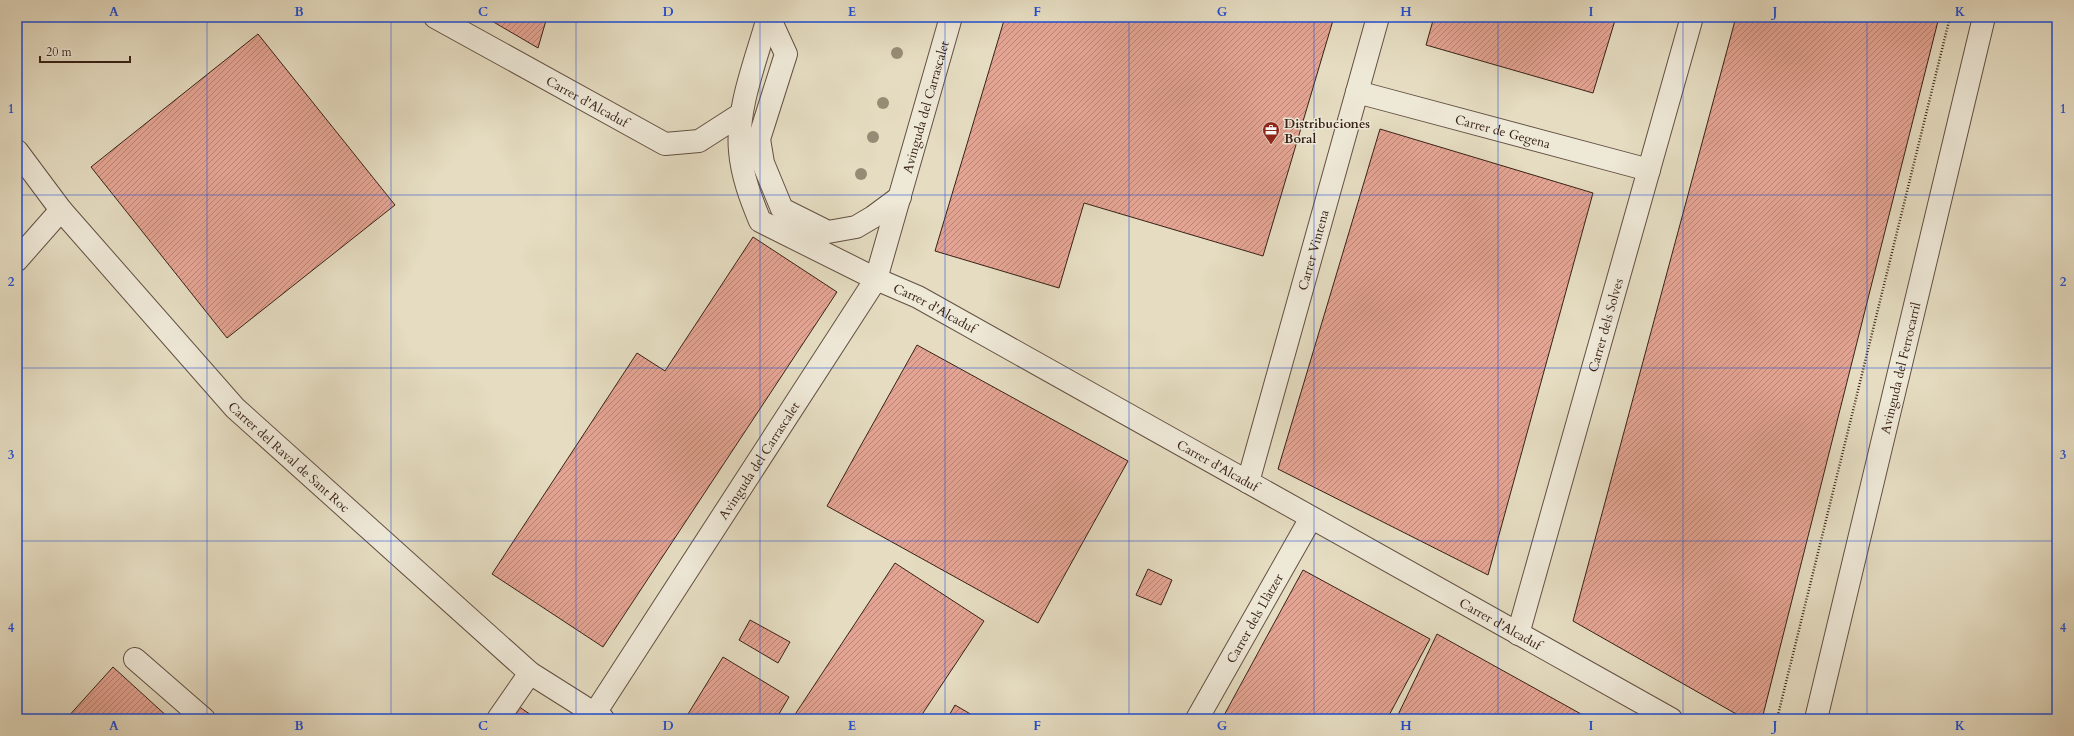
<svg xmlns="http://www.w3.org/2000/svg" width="2074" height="736" font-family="Cardo,serif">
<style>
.building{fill:url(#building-hatch);stroke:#382217}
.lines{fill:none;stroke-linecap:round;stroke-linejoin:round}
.minor-casing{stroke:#635042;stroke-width:24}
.path{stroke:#382217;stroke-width:2.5;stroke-dasharray:1 2;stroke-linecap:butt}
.minor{stroke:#eee8d7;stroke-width:22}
.tree{fill:#968c75}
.grid{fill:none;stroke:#1d4ed8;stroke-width:1;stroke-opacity:0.55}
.labels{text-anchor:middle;stroke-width:3;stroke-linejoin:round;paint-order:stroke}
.street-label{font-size:13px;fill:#382217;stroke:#eee8d7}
.poi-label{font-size:13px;font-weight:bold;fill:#382217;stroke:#eee8d7;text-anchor:start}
.neatline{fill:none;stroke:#1d4ed8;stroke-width:1.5}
.grid-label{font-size:13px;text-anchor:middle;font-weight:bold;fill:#1d4ed8}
</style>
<defs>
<pattern id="building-hatch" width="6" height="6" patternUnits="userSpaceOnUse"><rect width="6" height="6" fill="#e4a493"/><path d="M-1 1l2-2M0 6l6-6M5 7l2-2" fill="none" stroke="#ba8577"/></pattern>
</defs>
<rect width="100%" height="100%" fill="#e5dcc1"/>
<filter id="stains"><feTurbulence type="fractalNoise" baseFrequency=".005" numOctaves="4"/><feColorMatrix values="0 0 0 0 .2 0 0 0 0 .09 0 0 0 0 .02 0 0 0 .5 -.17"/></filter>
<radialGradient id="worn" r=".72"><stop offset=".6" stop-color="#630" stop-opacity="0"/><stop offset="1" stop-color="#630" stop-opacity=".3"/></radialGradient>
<path class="building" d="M485,17H547L538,48Z
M1005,17H1334L1263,256L1084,203L1059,288L935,251Z
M1434,17H1616L1593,93L1426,45Z
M1736,17H1939L1762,719H1745L1573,621Z
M258,34L395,205L227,338L91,167Z
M1380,129L1593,193L1488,575L1278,469Z
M753,237L837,292L603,647L492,574L637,353L665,371Z
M917,345L1128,461L1038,623L827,506Z
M895,563L984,621L919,719H792Z
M1148,569L1172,580L1161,605L1136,595Z
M1303,570L1430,639L1387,719H1222Z
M750,620L790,642L778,663L739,640Z
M1437,634L1590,719H1396Z
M723,657L789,697L776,719H685Z
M113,667L170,719H66Z
M955,705L979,719H947Z
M518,706L537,719H509Z"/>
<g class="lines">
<g class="minor-casing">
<g id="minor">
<path id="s1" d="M435,17L665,144L699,141L741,114"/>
<path id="s2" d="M768,17C757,58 736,108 740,151C742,176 751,199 760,221L876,279L918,297L1671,719"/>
<path d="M769,17L786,54L759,139L763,163L782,209L828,232L856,227L873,217L900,197"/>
<path id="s3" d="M1357,92L1649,170"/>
<path id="s4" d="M17,151L61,210L235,408L530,673L603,719"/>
<path d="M17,260L61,210"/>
<path id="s5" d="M1248,482L1378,17"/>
<path id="s6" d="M1518,634L1692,17"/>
<path d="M135,659L204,719"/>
<path id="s7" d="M595,713L876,279L951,17"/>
<path d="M498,719L530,673"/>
<path id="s8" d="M1197,719L1311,518"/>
<path id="s9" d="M1816,719L1984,17"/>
</g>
</g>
<path class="path" d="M1777,719L1950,17"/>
<use href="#minor" class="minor"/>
</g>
<g class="tree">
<circle cx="897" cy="53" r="6"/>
<circle cx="883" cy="103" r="6"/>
<circle cx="873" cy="137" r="6"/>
<circle cx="861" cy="174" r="6"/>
</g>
<path class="grid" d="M207,17V719M391,17V719M576,17V719M760,17V719M945,17V719M1129,17V719M1314,17V719M1498,17V719M1683,17V719M1867,17V719M17,195H2057M17,368H2057M17,541H2057"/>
<defs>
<g id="office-pin" transform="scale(0.9)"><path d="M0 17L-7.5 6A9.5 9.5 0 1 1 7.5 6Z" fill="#8f2418" stroke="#eee8d7"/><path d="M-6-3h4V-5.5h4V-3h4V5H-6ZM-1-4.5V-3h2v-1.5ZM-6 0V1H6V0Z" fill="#fff"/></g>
</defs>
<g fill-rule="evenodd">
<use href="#office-pin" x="1271" y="130"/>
</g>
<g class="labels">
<g class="street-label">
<text dy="5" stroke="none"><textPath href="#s1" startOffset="174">Carrer d'Alcaduf</textPath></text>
<text dy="5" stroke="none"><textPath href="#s7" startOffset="696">Avinguda del Carrascalet</textPath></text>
<text dy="5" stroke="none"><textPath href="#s3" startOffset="151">Carrer de Gegena</textPath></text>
<text dy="5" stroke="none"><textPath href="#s5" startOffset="241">Carrer Vintena</textPath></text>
<text dy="5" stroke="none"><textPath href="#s2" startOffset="406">Carrer d'Alcaduf</textPath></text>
<text dy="5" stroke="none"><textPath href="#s6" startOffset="321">Carrer dels Solves</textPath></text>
<text dy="5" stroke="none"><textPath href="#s9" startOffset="361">Avinguda del Ferrocarril</textPath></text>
<text dy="5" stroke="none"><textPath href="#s4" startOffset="410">Carrer del Raval de Sant Roc</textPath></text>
<text dy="5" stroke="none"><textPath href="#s7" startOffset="301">Avinguda del Carrascalet</textPath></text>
<text dy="5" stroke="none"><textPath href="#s2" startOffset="730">Carrer d'Alcaduf</textPath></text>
<text dy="5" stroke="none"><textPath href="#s8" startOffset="116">Carrer dels Llàtzer</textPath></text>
<text dy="5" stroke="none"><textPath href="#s2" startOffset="1054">Carrer d'Alcaduf</textPath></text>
</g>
<g class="poi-label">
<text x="1284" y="128">Distribuciones<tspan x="1284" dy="15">Boral</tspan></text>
</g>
</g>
<rect width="2074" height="736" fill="none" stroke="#e5dcc1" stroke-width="44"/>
<path d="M40 56v6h90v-6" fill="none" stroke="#382217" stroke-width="2"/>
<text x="46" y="56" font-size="12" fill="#382217" stroke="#eee8d7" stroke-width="3" paint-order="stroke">20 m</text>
<rect x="22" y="22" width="2030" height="692" class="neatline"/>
<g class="grid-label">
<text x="114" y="16">A</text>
<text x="299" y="16">B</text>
<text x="483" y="16">C</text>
<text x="668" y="16">D</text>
<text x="852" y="16">E</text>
<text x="1037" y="16">F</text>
<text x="1222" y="16">G</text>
<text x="1406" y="16">H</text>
<text x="1591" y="16">I</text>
<text x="1775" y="16">J</text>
<text x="1960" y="16">K</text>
<text x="11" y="113">1</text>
<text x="2063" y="113">1</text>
<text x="11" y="286">2</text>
<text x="2063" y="286">2</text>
<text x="11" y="459">3</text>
<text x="2063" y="459">3</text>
<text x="11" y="632">4</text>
<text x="2063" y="632">4</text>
<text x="114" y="730">A</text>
<text x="299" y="730">B</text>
<text x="483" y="730">C</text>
<text x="668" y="730">D</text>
<text x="852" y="730">E</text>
<text x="1037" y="730">F</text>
<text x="1222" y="730">G</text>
<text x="1406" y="730">H</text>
<text x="1591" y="730">I</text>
<text x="1775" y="730">J</text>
<text x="1960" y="730">K</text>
</g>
<rect width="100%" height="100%" filter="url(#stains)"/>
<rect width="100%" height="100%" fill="url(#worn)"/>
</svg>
